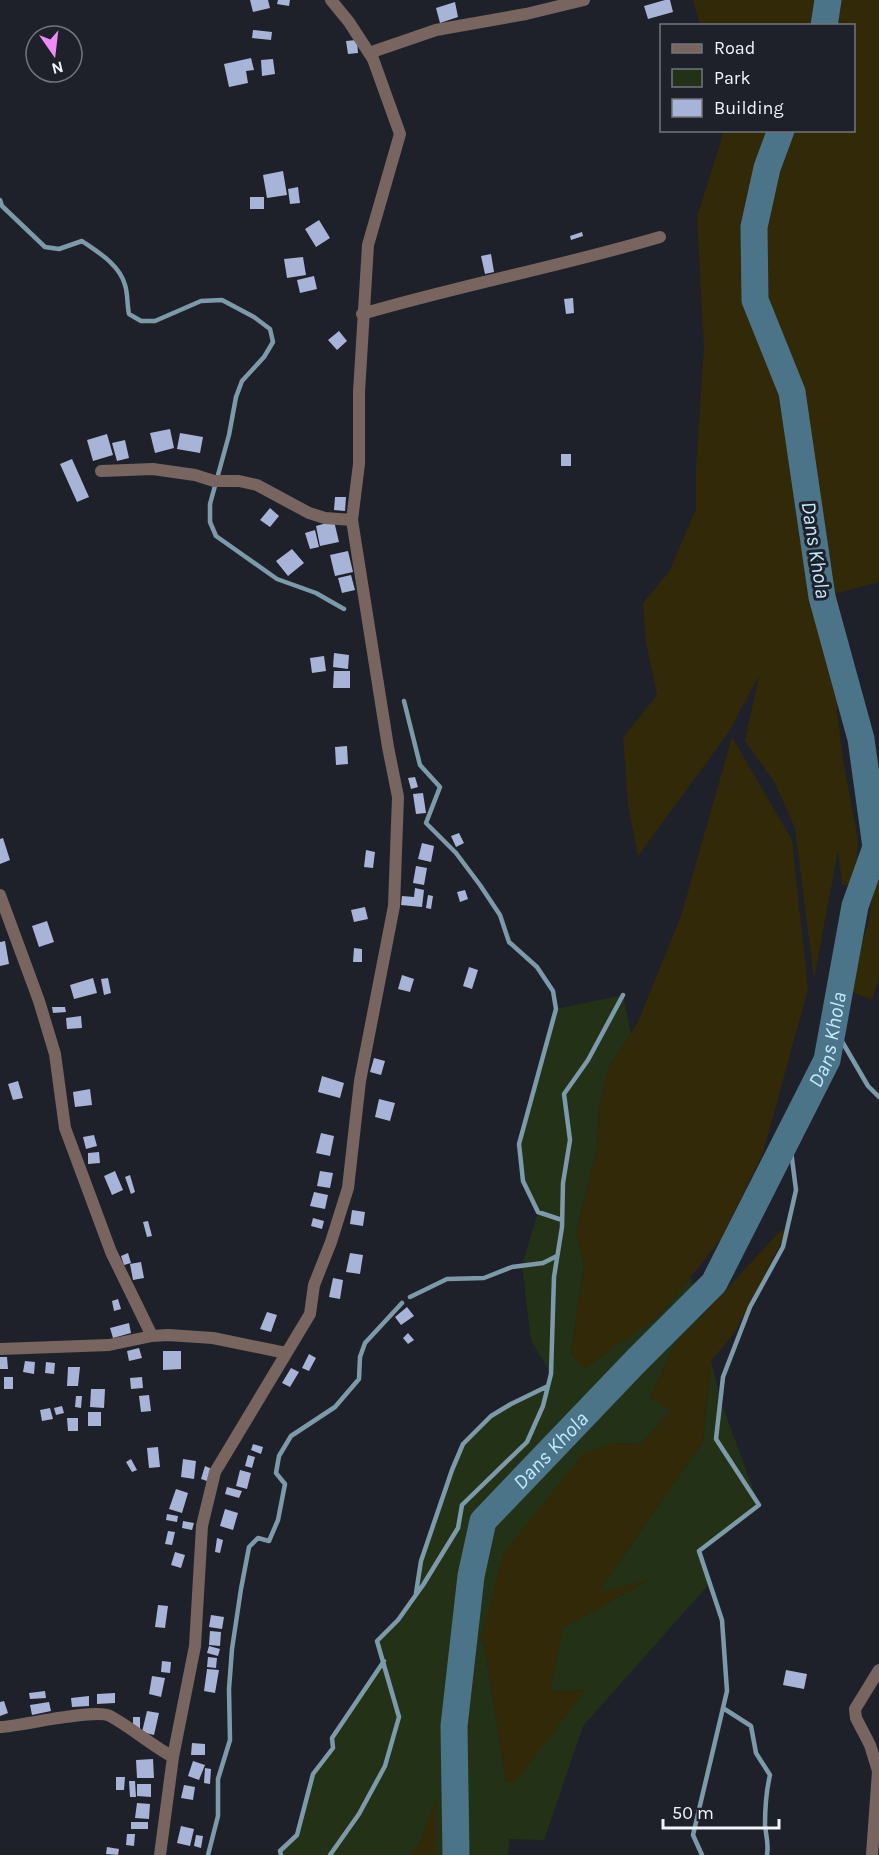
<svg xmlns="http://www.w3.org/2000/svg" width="879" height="1855" font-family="Karla,sans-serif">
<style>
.green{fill:#233216}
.sand{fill:#312907}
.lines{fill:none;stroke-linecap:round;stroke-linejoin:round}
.stream{stroke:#7d9aaa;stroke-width:4.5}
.river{stroke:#4b7488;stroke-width:27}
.building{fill:#a8b3d8}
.street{stroke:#786560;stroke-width:12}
.labels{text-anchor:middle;stroke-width:6;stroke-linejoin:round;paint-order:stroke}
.water-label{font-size:21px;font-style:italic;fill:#c1eafe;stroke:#1f212a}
</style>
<rect width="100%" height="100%" fill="#1f212a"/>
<path class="green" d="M623,995L631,1034L610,1064L599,1104L597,1150L576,1232L584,1264L571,1354L660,1315L691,1277L700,1319L674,1346L650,1398L672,1410L641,1444L613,1443L480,1640L484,1644L506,1782L585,1690L550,1691L563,1627L648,1581L597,1594L703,1441L711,1361L721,1402L759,1505L699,1551L710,1583L583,1726L544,1840L509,1839L508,1855H436V1802L419,1845L409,1855H281L280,1851L297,1835L313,1774L333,1748L332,1738L384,1661L377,1641L398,1620L416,1595L421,1561L452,1470L463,1444L491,1416L511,1404L548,1386L551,1374L531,1340L522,1266L538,1212L523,1181L519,1144L556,1009Z"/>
<path class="sand" d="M693,0H879V582L822,597L818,622L833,662L838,685L837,712L843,760L858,840L855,888L842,884L838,850L814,979L795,828L775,783L745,741L759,676L728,733L638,856L628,805L623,738L657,695L646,642L643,603L669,572L696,509V468L704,348L697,217L724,131L854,130V26L700,25Z
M732,737L792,840L808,989L763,1153L722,1238L660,1315L584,1369L571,1354L584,1264L576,1232L597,1150L599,1104L610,1064L637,1024L681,916Z
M879,854V978L872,1000L850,991L857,957L868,925Z
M781,1230L786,1233L735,1332L711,1361L703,1441L598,1593L651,1579L563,1628L550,1691L586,1690L515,1782H506L484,1644L480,1640L503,1554L584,1453L613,1443L641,1444L671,1411L650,1398L674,1346Z
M436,1800V1855H409L419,1845Z"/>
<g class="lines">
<path class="stream" d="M0,200L2,206L45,247L59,249L82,241C98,252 120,265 125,285C128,294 127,305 129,314L141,321H155L201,301L222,300L254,317L270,329L273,342L264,357L242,381L236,397L229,435L210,504V522L216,536L277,579L316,593L344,609
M404,701L420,765L440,787L426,823L456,853L480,885L500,915L509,942L537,967L553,991L556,1009L519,1144L523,1181L538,1212L562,1220
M833,1026L868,1086L879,1097
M410,1297L447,1279L484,1278L512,1267L543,1263L557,1256
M416,1593L421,1561L452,1470L463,1444L491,1416L511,1404L548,1386
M723,1708L751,1726L756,1753L770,1775C766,1792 765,1807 765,1825C766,1836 769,1844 767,1855
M208,1855L218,1816V1779L230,1740L229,1689L232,1649L241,1589L249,1547L258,1538L269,1541L278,1520L285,1484L276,1473L279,1456L291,1436L335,1407L359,1379L360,1357L365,1343L402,1303
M281,1855L280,1851L297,1835L313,1774L333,1748L332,1738L384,1661
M330,1855L359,1814L385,1766L399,1717L377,1641L398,1620L423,1585L458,1528L462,1505L527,1442L543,1406L551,1374L554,1277L562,1227L563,1183L570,1140L564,1094L588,1060L623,995
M702,1855L693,1835L727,1691L722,1620L699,1551L759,1505L716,1439L723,1377L750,1307L783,1247L796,1190L789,1135"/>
<g class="river">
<path d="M824,26L828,0"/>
<path id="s1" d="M456,1855L454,1726L471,1576L483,1521L636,1361L714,1283L827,1060L855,906L876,847L861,739L822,597L792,392L755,300L754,227L767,168L781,130"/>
</g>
</g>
<path class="building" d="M250,0H268L270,8L253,12Z
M278,0H290L289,6L277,4Z
M665,0H670L673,12L648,19L644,6Z
M455,2L458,17L440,23L436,8Z
M253,30L272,32L271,40L252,38Z
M357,40L358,53L348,54L346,41Z
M251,58L254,70L246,71L248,83L229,87L224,64Z
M273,59L275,74L262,76L261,60Z
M283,171L287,195L267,198L263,175Z
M298,187L300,203L290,204L288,189Z
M250,197H264V209H250Z
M319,220L330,238L316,247L305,229Z
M582,232L583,236L571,240L570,236Z
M491,254L494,272L485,274L481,256Z
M303,257L306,275L287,278L284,259Z
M314,276L317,289L300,293L297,280Z
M573,298L574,313L566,314L564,299Z
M339,331L347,341L337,350L328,340Z
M170,429L174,448L155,453L150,433Z
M180,433L203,437L200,453L177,449Z
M107,434L113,455L93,461L87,440Z
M125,440L129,458L117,461L112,443Z
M561,454H571V466H561Z
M72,459L89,497L77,502L60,464Z
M335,497H346L345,511L334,510Z
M270,508L279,516L270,527L260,520Z
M334,521L339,542L320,546L316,526Z
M315,530L319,547L310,549L305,533Z
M292,549L304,563L288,576L276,561Z
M348,551L353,572L335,576L330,555Z
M351,575L355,590L342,593L338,578Z
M334,653L349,655L348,669L333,667Z
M324,656L326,671L312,673L310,658Z
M334,671H350V688H333Z
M347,746L348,764L336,765L335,747Z
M415,777L418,787L411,789L408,778Z
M423,793L426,813L416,814L413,794Z
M459,833L464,843L456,847L451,836Z
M3,838L10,860L0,864V839Z
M422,843L434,846L431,862L418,859Z
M366,850L375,852L373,868L364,867Z
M416,866L427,868L424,885L413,883Z
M415,888L424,890L422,907L401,905L402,896L414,897Z
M465,890L468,899L460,902L457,892Z
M428,895L433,896L431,909L426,908Z
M365,907L368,919L354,922L351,910Z
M47,921L54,942L39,947L32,926Z
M5,941L9,964L0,966V942Z
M354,948L362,949V962H353Z
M469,967L478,970L472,989L463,986Z
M402,975L414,979L410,992L398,989Z
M93,978L97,993L74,999L70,985Z
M108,978L111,993L104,995L101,979Z
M52,1007H65L66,1012L53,1013Z
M81,1016L82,1028L67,1029L66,1018Z
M374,1058L385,1061L381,1075L370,1072Z
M322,1076L344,1083L340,1098L318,1092Z
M18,1081L23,1098L13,1100L8,1084Z
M90,1089L92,1105L75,1107L73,1092Z
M379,1099L395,1103L390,1121L375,1117Z
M321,1133L334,1136L330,1156L316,1153Z
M94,1135L97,1146L86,1149L83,1137Z
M99,1152L100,1163L88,1164V1153Z
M115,1171L123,1190L112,1195L104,1176Z
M320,1171L333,1173L330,1188L317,1186Z
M130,1175L135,1192L131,1194L125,1177Z
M314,1192L328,1195L325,1209L310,1206Z
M352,1210L365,1212L363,1226L350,1224Z
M313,1218L324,1221L322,1229L311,1226Z
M148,1221L152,1236L147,1237L143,1222Z
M128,1253L131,1263L124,1265L121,1256Z
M350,1253L363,1255L360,1274L346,1272Z
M141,1262L144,1278L133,1280L130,1264Z
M333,1278L343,1280L340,1299L329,1297Z
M118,1299L121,1309L114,1311L112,1301Z
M407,1307L414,1316L401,1325L395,1317Z
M267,1312L277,1315L271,1332L260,1329Z
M129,1323L131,1333L113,1338L110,1328Z
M408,1333L414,1340L408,1344L403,1338Z
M139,1348L142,1358L129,1361L127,1351Z
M163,1351H181V1369L163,1370Z
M309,1354L316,1358L309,1371L302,1368Z
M0,1357H7L8,1369H0Z
M25,1361L35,1362L34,1374L23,1372Z
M46,1362L55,1363L54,1374L45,1373Z
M68,1367H80L78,1386H67Z
M291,1368L299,1372L290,1387L282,1383Z
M4,1377H13V1389H4Z
M142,1377L143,1388L131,1389L130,1378Z
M91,1389H105L104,1408L90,1407Z
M149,1395L151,1411L141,1412L139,1396Z
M76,1396H82L81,1408L75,1407Z
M62,1406L64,1413L56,1415L54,1408Z
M50,1408L53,1419L42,1421L40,1410Z
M88,1412H101V1426H88Z
M67,1418H78V1431H68Z
M253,1444L263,1447L261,1454L251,1450Z
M158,1447L160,1467L149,1468L147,1448Z
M248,1455L255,1457L252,1468L245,1466Z
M131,1459L137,1470L132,1472L126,1462Z
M183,1459L196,1461L194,1479L181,1477Z
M205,1466L212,1469L207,1481L201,1479Z
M240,1470L251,1473L247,1489L236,1486Z
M227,1487L242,1491L239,1498L225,1494Z
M176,1489L188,1493L182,1513L169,1509Z
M225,1509L238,1513L233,1530L220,1526Z
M167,1514L178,1516L177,1522L166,1520Z
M183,1521L194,1523L192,1530L182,1528Z
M168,1531L175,1532L172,1545L165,1544Z
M217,1538L223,1540L220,1553L215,1552Z
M175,1552L185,1555L181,1568L171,1565Z
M158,1605L168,1606L165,1628L155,1627Z
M211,1615L224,1617L222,1629L209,1627Z
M210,1631L221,1632L220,1646L209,1645Z
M209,1646L220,1649L218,1656L207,1653Z
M208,1657L217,1658L216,1668L207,1667Z
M162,1661L171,1662L170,1673L161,1672Z
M207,1669L219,1670L215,1693L204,1691Z
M786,1670L807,1674L804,1689L783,1685Z
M152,1676L165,1678L161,1697L149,1694Z
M45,1691L46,1698L30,1699L29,1693Z
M115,1693V1703L97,1704V1694Z
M89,1696V1706L72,1707L71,1698Z
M4,1701L8,1713L0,1716V1702Z
M49,1702L51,1711L32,1715L30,1705Z
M147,1711L159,1713L154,1735L142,1732Z
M133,1717H140V1729H133Z
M192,1743L205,1744V1755H191Z
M153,1759L154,1778H137L136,1760Z
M193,1761L205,1765L199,1780L188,1776Z
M205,1768L211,1769L210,1784L204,1783Z
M116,1777H125L124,1790H116Z
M129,1781H135L136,1797H130Z
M137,1784H151V1797L137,1796Z
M184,1785L195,1787L193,1800L181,1798Z
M137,1803L150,1804L149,1819L135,1818Z
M131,1822H148V1829H131Z
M181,1826L194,1829L190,1846L177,1843Z
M127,1834H135L134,1846L126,1845Z
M196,1835L203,1836L201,1848L194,1846Z
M107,1847L119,1849L118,1855L106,1854Z"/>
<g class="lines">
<path class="street" d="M369,53L436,30L526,14L584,0
M362,314C461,285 562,266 660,237
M101,471L153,469L195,475L214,481H239L257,485L309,513L325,518L352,520
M0,895L39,1001L55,1054L65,1128L111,1252L152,1336
M0,1349L109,1345L152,1336L168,1335L213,1338L286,1353
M0,1727C22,1726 95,1708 110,1716C132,1728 151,1745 173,1757
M160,1855L173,1757L195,1646L202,1526L215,1472L310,1314L314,1285L331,1242L348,1188L360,1081L394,906L398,797L388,747L352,520L359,464V392L368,245L400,134L373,59L349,22L331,0
M872,1855L878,1771L870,1745L856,1718L855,1709L879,1670"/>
</g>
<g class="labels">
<g class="water-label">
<text transform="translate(816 550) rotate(81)" y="7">Dans Khola</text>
<text dy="7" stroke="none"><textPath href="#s1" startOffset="938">Dans Khola</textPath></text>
<text dy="7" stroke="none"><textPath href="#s1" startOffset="434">Dans Khola</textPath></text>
</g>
</g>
<rect x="660" y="24" width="195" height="108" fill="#1f212a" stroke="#73757d" stroke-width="1.5"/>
<rect x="672" y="44" width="30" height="9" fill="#786560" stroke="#73757d" stroke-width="1.5"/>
<text x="714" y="54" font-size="18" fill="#f1f3fa">Road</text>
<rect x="672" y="69" width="30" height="18" fill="#233216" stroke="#73757d" stroke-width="1.5"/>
<text x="714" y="84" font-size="18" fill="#f1f3fa">Park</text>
<rect x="672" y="99" width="30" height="18" fill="#a8b3d8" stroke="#73757d" stroke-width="1.5"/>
<text x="714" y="114" font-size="18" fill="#f1f3fa">Building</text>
<g transform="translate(54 54) rotate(166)"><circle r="28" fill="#1f212a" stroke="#73757d" stroke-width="1.5"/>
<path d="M0-4.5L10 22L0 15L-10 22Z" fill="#ef8bf7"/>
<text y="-9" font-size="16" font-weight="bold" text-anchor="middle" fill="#f1f3fa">N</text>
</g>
<path d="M663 1819v9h116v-9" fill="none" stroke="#f1f3fa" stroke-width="3"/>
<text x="672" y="1819" font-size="18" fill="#f1f3fa" stroke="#1f212a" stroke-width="4.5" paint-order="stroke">50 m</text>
</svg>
